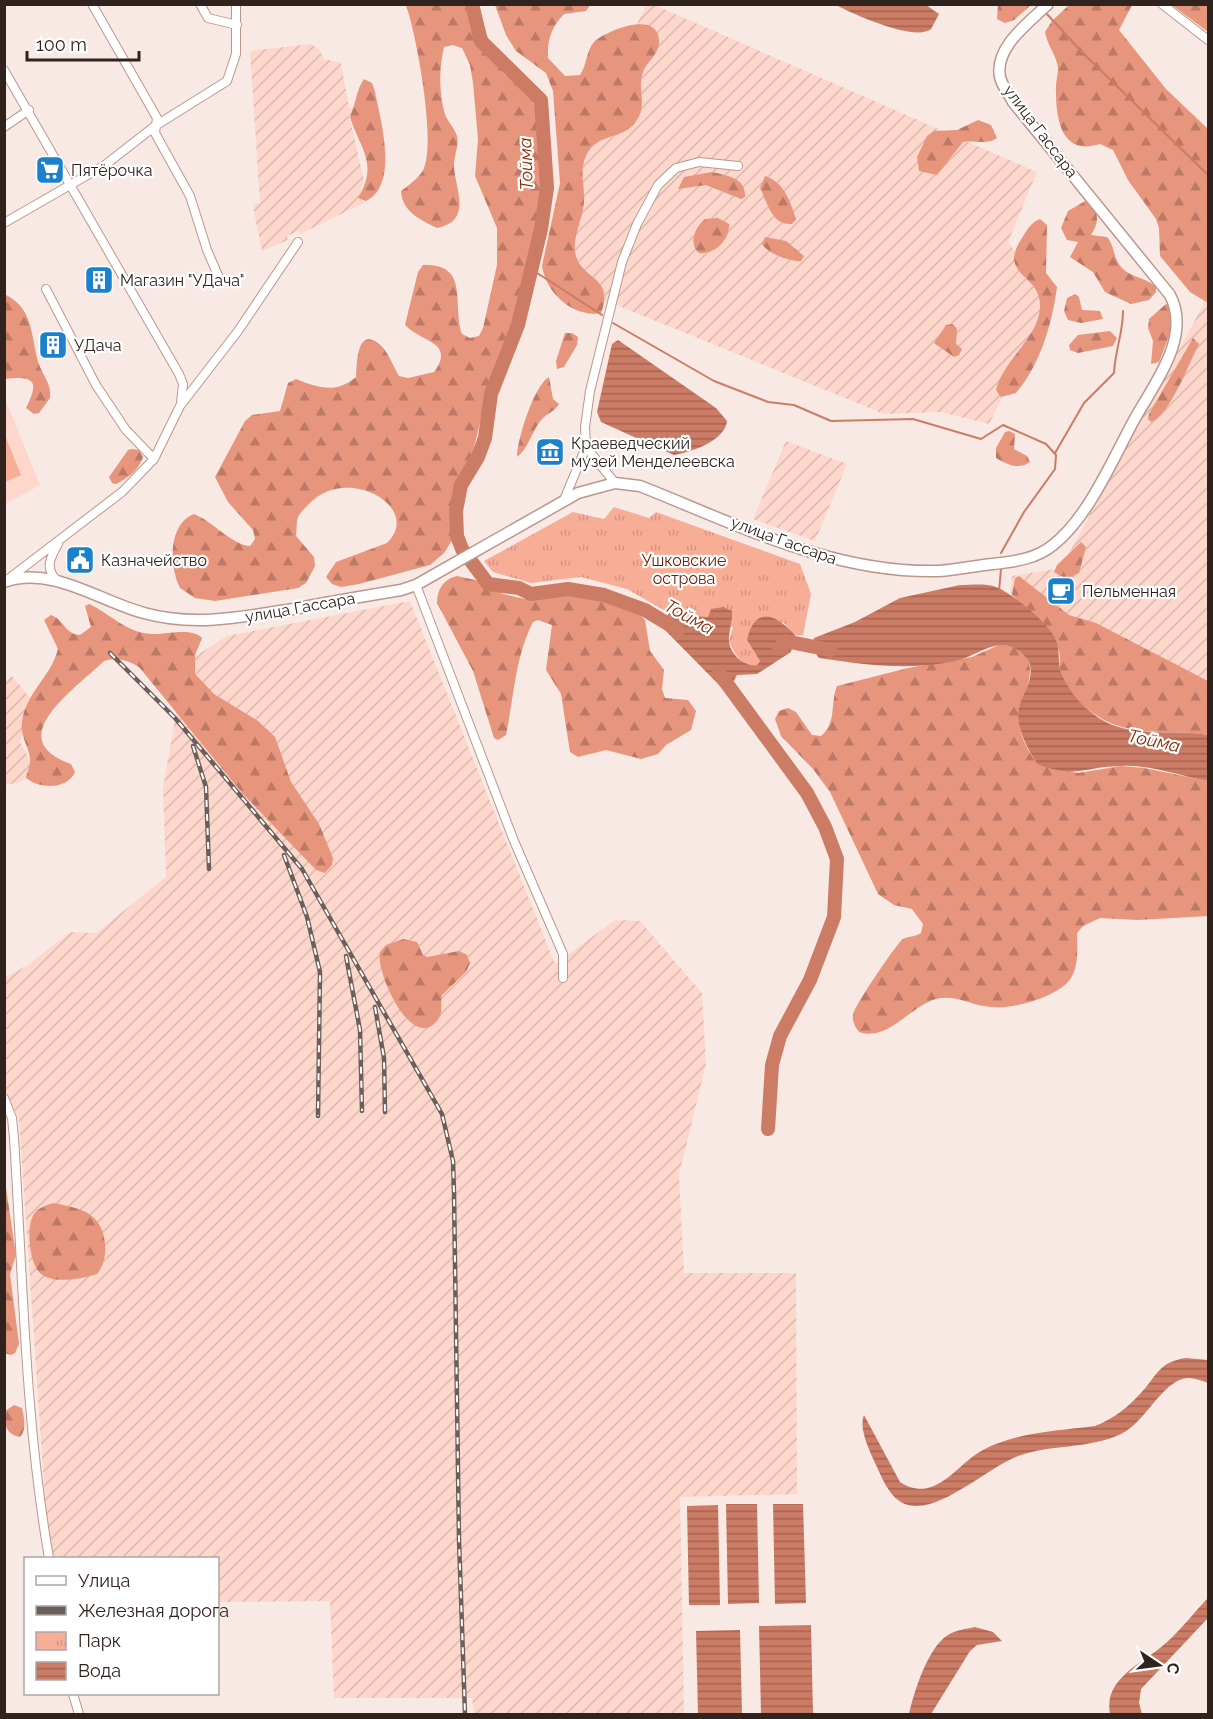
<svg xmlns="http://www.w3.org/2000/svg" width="1213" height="1719" font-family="Raleway,sans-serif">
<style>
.built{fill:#fed7cc}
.industrial{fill:url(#industrial-furrows)}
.grass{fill:#f8ad97}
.forest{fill:url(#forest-firs)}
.park{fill:url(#park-tufts)}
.water{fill:url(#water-rules)}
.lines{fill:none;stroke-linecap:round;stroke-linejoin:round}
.stream{stroke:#cc7b64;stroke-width:2}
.river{stroke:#cc7b64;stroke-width:14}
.minor-casing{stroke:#bb978c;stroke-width:10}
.major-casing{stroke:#bb978c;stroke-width:13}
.minor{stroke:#fff;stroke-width:8}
.major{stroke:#fff;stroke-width:10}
.rail-casing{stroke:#6c5e59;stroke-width:4.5}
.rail{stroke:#fff;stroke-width:2;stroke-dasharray:7;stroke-linecap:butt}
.labels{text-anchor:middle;stroke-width:4.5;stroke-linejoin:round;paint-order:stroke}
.street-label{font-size:16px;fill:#30221d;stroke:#fff}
.poi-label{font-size:16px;fill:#30221d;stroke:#fff;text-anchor:start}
.park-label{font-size:16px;fill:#6b220b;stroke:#fff}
.water-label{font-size:18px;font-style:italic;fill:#892908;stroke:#fff}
</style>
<defs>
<pattern id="industrial-furrows" width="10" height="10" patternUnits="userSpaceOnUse" patternTransform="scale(1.5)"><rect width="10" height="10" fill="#fed7cc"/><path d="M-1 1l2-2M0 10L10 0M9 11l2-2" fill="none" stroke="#dab8af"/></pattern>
<pattern id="forest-firs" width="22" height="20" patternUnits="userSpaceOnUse" patternTransform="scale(1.5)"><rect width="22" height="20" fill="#e8957d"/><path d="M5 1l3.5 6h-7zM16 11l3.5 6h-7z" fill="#bc7966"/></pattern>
<pattern id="park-tufts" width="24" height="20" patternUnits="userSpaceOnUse" patternTransform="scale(1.5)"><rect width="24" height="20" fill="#f8ad97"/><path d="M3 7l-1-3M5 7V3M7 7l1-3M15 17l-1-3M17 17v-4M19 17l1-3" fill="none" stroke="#d59582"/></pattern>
<pattern id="water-rules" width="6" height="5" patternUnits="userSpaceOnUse" patternTransform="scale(1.5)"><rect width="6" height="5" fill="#cc7b64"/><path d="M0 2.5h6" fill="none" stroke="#a66452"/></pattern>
</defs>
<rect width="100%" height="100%" fill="#f9e9e5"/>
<path class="built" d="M4,396L40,485L5,504H4Z"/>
<path class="industrial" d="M652,4L1037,172L1008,242L1050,300L989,424L941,412L884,414L560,282L572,163L646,5Z
M311,44L319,49L324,59L341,63L349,108L357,107L358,112L349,115L364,181L361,188L364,203L300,234L298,231L287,236L288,240L262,251L254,212V204L260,203L250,51Z
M1208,296V699L1020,605L1010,592L1012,576L1061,568Z
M786,441L847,464L815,541L753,519Z
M410,601L555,964L615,920L640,921L702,993L706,1064L679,1175L684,1273H796L797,1494L680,1497L684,1714H474L472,1698H334L330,1601L218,1602V1558H49L19,1119L5,1091L4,978L28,965L70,932L96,933L166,877L163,788L185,663L227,636Z
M12,676L32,700L20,742L36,771L20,782L5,785V681Z"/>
<path class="grass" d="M4,433L21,475L5,482H4Z"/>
<path class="forest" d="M406,5H477L479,18L504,74L527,90L536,107L543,183L522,307L509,344L493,371L472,455L458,480L453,499L454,537L444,553L430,565L359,584L341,587L332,584L326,577L336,562L387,543C424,507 345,462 307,506C304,509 299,514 298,517C296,522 297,531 296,536L314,557L315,566L306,583L298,588L215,601L195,598L180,588C169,566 168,524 194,514C214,522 230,544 250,546L255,539L253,530L228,502L215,477L245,421L252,415L280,411L288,383L296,379C319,388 336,394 356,377C357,366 356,327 378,343C387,349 393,366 399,376L408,378L434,372C456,342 421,342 405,325L418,272L423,265C470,263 452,304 462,334L470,338L479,336L483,328L497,265V228L475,176L478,139L473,83L470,65L462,48L453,45L444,47C439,67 439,91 444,111C446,120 454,127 457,136C459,143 455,154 454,163C453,186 475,220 437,228C421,220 402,212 401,191C408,186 417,179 422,172C438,148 416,33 406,5Z
M495,5H590L586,11L564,14C551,27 547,41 548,58L565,76L580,75C587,65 586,51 594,42C607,30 657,10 659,40C660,54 647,61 643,72C636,90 650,107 633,125C619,141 589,132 583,166C581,177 585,190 584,202C583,218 573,236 575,251C578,280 616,275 601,313C573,318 546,293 542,266L560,183L553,91L546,73L516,51L506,35Z
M998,5V4L1031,5L1014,20L1005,23L997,19Z
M1069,5H1132L1119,30L1166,89L1208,129V303L1190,292L1160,256L1159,228L1156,219L1128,180L1113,150L1100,144C1063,156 1056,122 1056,92C1055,84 1058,76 1058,68C1057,56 1047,45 1045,32L1052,21Z
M1172,5H1208V32Z
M364,79L372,83L375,92C381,121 399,185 366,201L358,198C379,163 360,149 350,117C356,104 356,90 364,79Z
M978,120L991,125L997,138C987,145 976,140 963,142L937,175L919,171L917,157L927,136L934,131L957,130Z
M712,172C727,176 746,177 745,197L741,199L706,185L678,189L684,177Z
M765,176C784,182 790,201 796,219L792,224C772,226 767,202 760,188Z
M1087,200C1099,212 1100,221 1091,235L1107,237C1115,246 1113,259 1122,268C1131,278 1146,277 1156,287V292L1149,300L1131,304L1105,292L1093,272L1070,257L1078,242L1067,240L1061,228L1068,211Z
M718,218L729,224C730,239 715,255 699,253C688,244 695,227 705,219Z
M1040,219L1047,225L1046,273L1057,287C1052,324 1040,365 1016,393L1001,397L996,390C1003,359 1040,338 1040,305C1040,273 997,276 1022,238C1028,229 1030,223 1040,219Z
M765,237L786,241L804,256L801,261C790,262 767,253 762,244Z
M4,294C32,307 31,332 37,358C40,373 52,382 50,398L39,413L34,414L26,408C39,382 36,375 5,379Z
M1075,294L1079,297L1082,310L1100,311L1103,319L1081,323L1068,320L1064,311L1067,298Z
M1166,304L1171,306L1173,326L1159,362L1151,364L1153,341L1148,328L1149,319Z
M953,324L957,329L956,344L962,349L959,355L954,357L934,343L946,325Z
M1110,331L1117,338L1113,346L1078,353L1070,350L1069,345L1078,335Z
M565,333H572L578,337L577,345L564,367L557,369L556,361Z
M1193,338L1199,344L1197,348C1188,366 1169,416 1151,422L1148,419L1149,414Z
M549,377L553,399L559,404C554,412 547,413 541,420C532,431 528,449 517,457C517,440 534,385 549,377Z
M1009,431L1015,434L1014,449L1027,456L1030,462C1019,470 1008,465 996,458V448L1005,432Z
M132,449L139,450L143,457C138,471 129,477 116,484L112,483L109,477L128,450Z
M1081,542L1086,547L1079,573L1066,579L1054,572L1057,565Z
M457,576L475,580L503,594L525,599L570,595L623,604L639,613L645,620L650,651L664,670L662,689L665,698L688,700L696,711L691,730L666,745L658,754L641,759L606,750L578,757L570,752L561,694L546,670L552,625L538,620L533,622C515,657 514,697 506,735L498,740L494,738L473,671L437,603C437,590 443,579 457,576Z
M1019,576L1069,615L1096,623L1208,681V735C1180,730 1150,735 1122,727C1096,720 1067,697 1060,669C1059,664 1061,657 1059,651C1054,636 1024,606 1012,595L1015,578Z
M89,604C111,614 126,633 152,634C166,635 191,627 202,638L195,655V674L214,694L258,721L275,737L291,782L319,824L333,858L332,865L325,873L316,870L243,794L139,667C128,660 116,657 104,661C75,689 0,739 71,764L75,772C67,790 39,789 26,778C27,773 31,764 30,759C29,747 20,736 22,723C25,693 51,677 58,649L44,620L51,615C63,619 66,635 80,635L91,627L85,606Z
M1001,644C1053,654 1019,692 1020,725C1020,738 1030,753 1037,764L1078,773L1121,766L1144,768L1208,781V916L1138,920L1100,918L1083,926L1077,933C1077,948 1079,965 1071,978C1059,997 1011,1010 991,1007C972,1006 956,994 936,999C910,1006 888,1042 859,1032C855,1027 852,1021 853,1015C854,1006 897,943 903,939C909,936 915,937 921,933L923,924L912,909L894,905L878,894L830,792L813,769L781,736L775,719L779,711L788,708L796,712L812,735L821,736C837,723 830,703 837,686L908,668L972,657Z
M403,939L417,942L423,955L427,957L459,951L467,955L470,963L466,972L442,995C440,1002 443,1012 439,1018C413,1057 375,971 380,952L386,945Z
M5,1181L16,1255L10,1274L19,1344L15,1353L11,1355L4,1353Z
M54,1203C67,1206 84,1208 94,1218C108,1232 109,1260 97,1274C82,1279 51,1285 39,1272C29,1261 26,1226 34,1214C39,1207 47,1205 54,1203Z
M14,1405L22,1408C24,1417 27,1430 20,1437C5,1434 4,1423 5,1411Z"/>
<path class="park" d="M614,507L649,518L656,512L800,564L811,594L803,635H795L783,622L747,640L760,661L757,665C741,667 735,654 729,641L733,627L708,617L669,613L627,589L581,577L531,583L493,572L484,561L573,512L604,519Z"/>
<path class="water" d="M836,5H926L939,14L931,29C915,42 853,14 836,5Z
M618,340L716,408L727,421C725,441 691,452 674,455L601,422L597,412L612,344Z
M960,585C971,585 986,583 996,587C1012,593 1048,623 1055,638C1060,648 1058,659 1060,669C1066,690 1086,711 1104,721C1135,738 1175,729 1208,735V781C1180,776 1149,764 1120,766C1082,767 1076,779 1037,764C1026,746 1014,725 1020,704C1025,691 1033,679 1030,665C1027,654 1013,645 1002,645C988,645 970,658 955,661C909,671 865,665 819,658L812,648L814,638L855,622L900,598Z
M723,607L732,611C733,620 728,635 729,641C730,654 744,667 757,665L760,661L747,640C755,605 776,614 795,635L791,652L757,674L737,675L730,688L724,690L661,626L669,613L708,617L711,609Z
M1186,1358L1208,1360V1383C1200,1380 1191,1376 1182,1379C1159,1387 1145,1422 1121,1434C1090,1449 1051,1444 1018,1456C991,1466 946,1507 916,1506C894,1506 885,1485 877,1467C871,1454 858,1429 864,1415L900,1482C909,1488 920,1491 931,1487C950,1481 964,1460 983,1450C1017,1432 1057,1431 1095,1426C1113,1419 1127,1408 1140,1394C1158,1375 1158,1362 1186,1358Z
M726,1504H757L759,1603L728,1604Z
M773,1504H803L806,1603L775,1604Z
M718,1505L720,1605H689L687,1506Z
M1208,1598V1618L1141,1689L1139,1703L1142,1714H1110C1103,1677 1145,1663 1167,1642C1182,1629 1194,1612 1208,1598Z
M811,1625L813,1714H761L759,1626Z
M975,1627L993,1632L1002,1641L977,1645L970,1651L931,1714H909C914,1692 928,1647 948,1635C956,1630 966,1629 975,1627Z
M740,1630L742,1714H698L696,1631Z"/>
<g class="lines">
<path class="stream" d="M1045,12L1083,53L1208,175
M531,269L602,315
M613,323L714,381L768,402L794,405L831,421L913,419L981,439L1003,425L1046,444L1056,455L1055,469L1024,512L1001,553
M1055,453L1084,403L1114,373C1115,350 1123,334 1123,311
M999,591L1001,569"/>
<path class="river" d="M472,4L481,41L541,100L547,188L541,229L518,325L491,394L485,438L478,457L461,485L456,511L457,536L462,549L488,584L519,588L531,594L568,589L604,595L645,610L678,630
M779,649L785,641L830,650
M719,673L807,793L825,827L837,859L834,917L810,980L780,1036L772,1065L768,1129"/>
<g class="minor-casing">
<path id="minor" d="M92,4L157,118L155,133L190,196L207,250L220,280
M200,4L208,18L237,25
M1162,4L1208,40
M4,70L179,374L183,384L181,403
M4,127L29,110
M4,223L105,165L155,126L227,81L236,54V4
M46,289L96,385L126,430L154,459
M586,447L615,483
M564,500L586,447L585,427L590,391L622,262L637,224L658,185L676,168L699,162L738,166
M7,580L122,492L154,459L180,406L238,331L298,242
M57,580C44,569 51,556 58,544
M416,585L514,841L563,954V978
M4,1098L12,1118L14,1138C23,1278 25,1421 49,1558
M73,1694L79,1714"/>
</g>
<g class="major-casing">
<path id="major" d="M4,582C52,565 99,601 144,613C194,627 242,617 293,609C329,602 365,596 401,590L416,585L578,493L615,483L640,486C736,524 833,574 939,571C954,570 970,567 984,565C1008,562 1034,561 1053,545C1088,518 1113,459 1134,420C1154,384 1192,337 1170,295L1013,102C1009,94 1002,86 1000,77C994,47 1030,22 1048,4"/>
</g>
<use href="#minor" class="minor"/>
<use href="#major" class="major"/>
<g class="rail-casing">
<path id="rail" d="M110,653L175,718L302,869L442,1114L453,1161L454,1193L459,1540L465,1714
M193,746L206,787L209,869
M284,855L307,917L320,972L318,1116
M346,956L360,1030L362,1111
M375,1007L384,1058L385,1112"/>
</g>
<use href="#rail" class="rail"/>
</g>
<defs>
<g id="supermarket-square" transform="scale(1.5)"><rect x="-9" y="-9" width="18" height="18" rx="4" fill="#1b81cc" stroke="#fff"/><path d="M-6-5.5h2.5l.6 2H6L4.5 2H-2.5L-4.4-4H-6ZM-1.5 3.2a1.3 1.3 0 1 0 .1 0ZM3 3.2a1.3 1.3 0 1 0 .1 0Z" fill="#fff"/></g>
<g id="building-square" transform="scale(1.5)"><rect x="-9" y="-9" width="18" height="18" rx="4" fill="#1b81cc" stroke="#fff"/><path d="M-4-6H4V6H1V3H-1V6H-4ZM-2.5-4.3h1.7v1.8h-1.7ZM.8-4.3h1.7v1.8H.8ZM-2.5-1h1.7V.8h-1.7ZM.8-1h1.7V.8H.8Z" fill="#fff"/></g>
<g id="museum-square" transform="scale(1.5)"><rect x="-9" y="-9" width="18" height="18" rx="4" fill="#1b81cc" stroke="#fff"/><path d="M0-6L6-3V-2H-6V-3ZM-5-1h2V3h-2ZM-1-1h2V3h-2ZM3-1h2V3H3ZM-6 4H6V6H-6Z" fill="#fff"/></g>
<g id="civic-square" transform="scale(1.5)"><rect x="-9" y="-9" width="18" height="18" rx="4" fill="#1b81cc" stroke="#fff"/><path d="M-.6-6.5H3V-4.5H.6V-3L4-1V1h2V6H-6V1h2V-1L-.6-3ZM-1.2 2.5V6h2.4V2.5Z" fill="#fff"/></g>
<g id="cafe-square" transform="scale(1.5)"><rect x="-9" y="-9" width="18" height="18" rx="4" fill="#1b81cc" stroke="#fff"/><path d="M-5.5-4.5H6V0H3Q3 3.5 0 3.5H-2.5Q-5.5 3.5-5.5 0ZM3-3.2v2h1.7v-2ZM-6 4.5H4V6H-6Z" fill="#fff"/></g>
</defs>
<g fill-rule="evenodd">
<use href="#supermarket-square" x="50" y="170"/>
<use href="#building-square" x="99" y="280"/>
<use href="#building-square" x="53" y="345"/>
<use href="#museum-square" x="550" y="452"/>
<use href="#civic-square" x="80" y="560"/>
<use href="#cafe-square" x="1061" y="591"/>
</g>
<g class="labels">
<g class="street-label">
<text transform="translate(1041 131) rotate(53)" y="6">улица Гассара</text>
<text transform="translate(784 540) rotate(20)" y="6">улица Гассара</text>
<text transform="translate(300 607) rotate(-10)" y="6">улица Гассара</text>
</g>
<g class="poi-label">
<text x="71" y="176">Пятёрочка</text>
<text x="120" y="286">Магазин "УДача"</text>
<text x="74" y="351">УДача</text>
<text x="571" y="449">Краеведческий<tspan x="571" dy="18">музей Менделеевска</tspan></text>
<text x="101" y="566">Казначейство</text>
<text x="1082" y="597">Пельменная</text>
</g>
<g class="park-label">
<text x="684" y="566">Ушковские<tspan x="684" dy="18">острова</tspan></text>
</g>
<g class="water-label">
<text transform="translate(526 164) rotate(-92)" y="6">Тойма</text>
<text transform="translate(689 617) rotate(29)" y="6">Тойма</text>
<text transform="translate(1154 741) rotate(12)" y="6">Тойма</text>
</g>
</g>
<rect width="1213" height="1719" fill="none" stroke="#30221d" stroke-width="12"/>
<rect x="24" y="1557" width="195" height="138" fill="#ffffff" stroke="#aca7a5" stroke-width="1.5"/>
<rect x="36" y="1576" width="30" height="9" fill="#ffffff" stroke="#aca7a5" stroke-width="1.5"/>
<text x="78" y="1587" font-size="18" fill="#30221d">Улица</text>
<rect x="36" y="1606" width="30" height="9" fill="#6c5e59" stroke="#aca7a5" stroke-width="1.5"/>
<text x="78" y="1617" font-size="18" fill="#30221d">Железная дорога</text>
<rect x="36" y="1632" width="30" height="18" fill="url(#park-tufts)" stroke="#aca7a5" stroke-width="1.5"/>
<text x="78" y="1647" font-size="18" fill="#30221d">Парк</text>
<rect x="36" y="1662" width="30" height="18" fill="url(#water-rules)" stroke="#aca7a5" stroke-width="1.5"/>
<text x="78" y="1677" font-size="18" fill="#30221d">Вода</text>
<g transform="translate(1159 1665) rotate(103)" stroke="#ffffff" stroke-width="4.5" paint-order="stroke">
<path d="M0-4.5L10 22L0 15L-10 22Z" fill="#30221d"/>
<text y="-9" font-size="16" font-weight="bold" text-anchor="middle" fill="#30221d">С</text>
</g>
<path d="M27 51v9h112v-9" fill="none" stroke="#30221d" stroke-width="3"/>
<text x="36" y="51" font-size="18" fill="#30221d" stroke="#ffffff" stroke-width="4.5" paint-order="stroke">100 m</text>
</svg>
